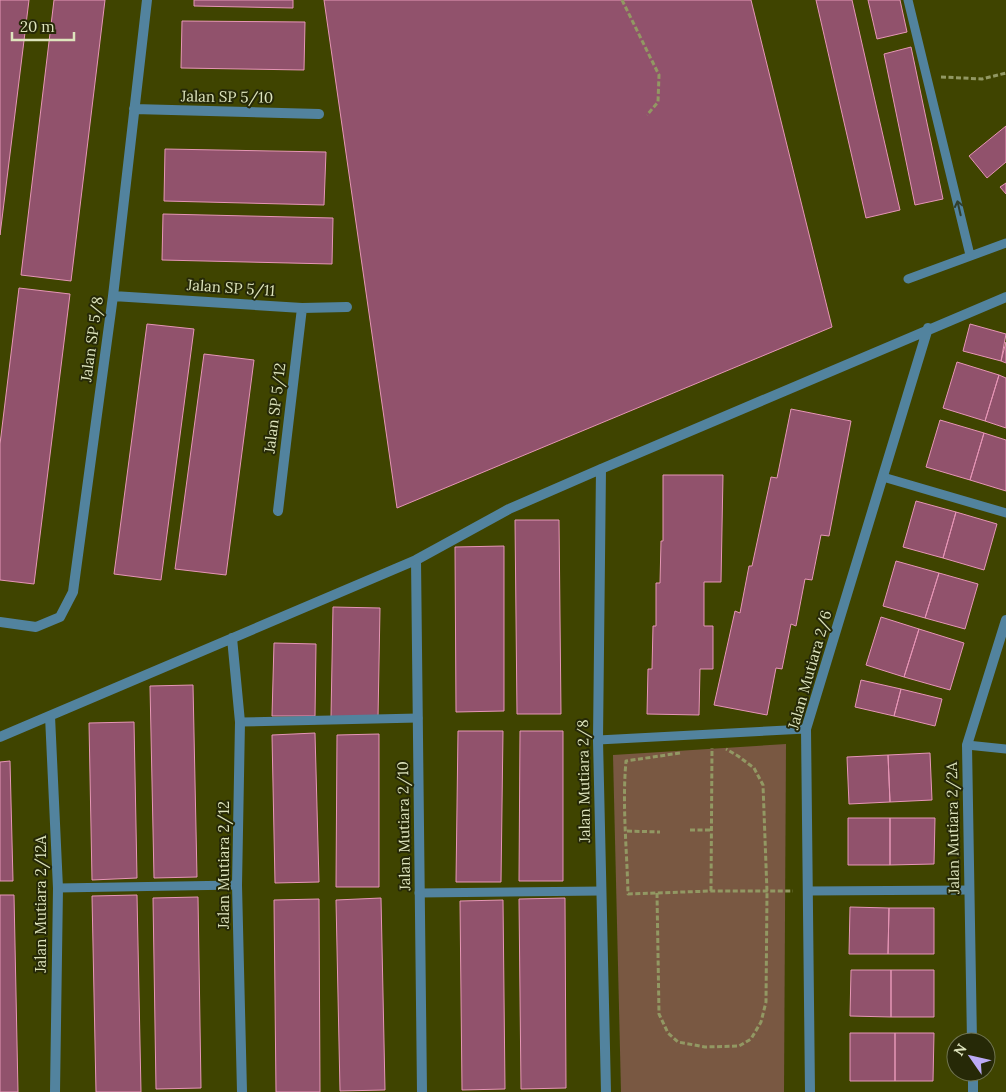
<svg xmlns="http://www.w3.org/2000/svg" width="1006" height="1092" font-family="Lora,serif">
<style>
.park{fill:#795842}
.building{fill:#91526c;stroke:#e696b6}
.lines{fill:none;stroke-linecap:round;stroke-linejoin:round}
.path{stroke:#929863;stroke-width:3;stroke-dasharray:5 2.5;stroke-linecap:butt}
.lane{stroke:#52839e;stroke-width:9}
.street{stroke:#52839e;stroke-width:10}
.oneway{stroke:#31402d}
.labels{text-anchor:middle;stroke-width:4;stroke-linejoin:round;paint-order:stroke}
.street-label{font-size:15px;fill:#dee4bd;stroke:#262907}
</style>
<rect width="100%" height="100%" fill="#3f4400"/>
<path class="park" d="M786,744L784,1092H621L613,755Z"/>
<path class="building" d="M0,0H29L0,235Z
M54,0H105L71,281L21,275Z
M194,0H293V8L194,6Z
M324,0H751L832,327L397,508Z
M816,0H852L900,210L866,218Z
M868,0H900L907,32L877,39Z
M182,21L305,22L304,70L181,68Z
M911,47L943,199L915,205L884,54Z
M1006,126V162L987,178L969,156Z
M165,149L326,152L324,205L164,201Z
M1006,183V194L1000,187Z
M163,214L333,218L332,264L162,260Z
M19,288L70,294L34,584L0,580V444Z
M147,324L194,329L161,580L114,574Z
M970,324L1006,334L1001,361L963,351Z
M1006,342V363L1001,361Z
M204,354L254,360L226,575L175,569Z
M957,362L999,375L985,421L943,408Z
M999,375L1006,378V428L985,421Z
M791,409L851,421L829,536L821,535L812,580L805,579L796,626L791,624L782,669L776,668L767,715L714,705L735,611L740,613L749,566H752L771,477L777,478Z
M940,420L984,433L970,480L926,467Z
M984,433L1006,440V491L970,480Z
M663,475H723L721,582H704V626H713V669H700L699,715L647,714L648,669H652L653,626H656V583H660L661,541H663Z
M916,501L956,512L943,558L903,547Z
M956,512L997,524L984,570L943,558Z
M515,520H559L561,714H517Z
M504,546V711L456,712L455,547Z
M896,561L939,573L925,618L883,606Z
M939,573L978,584L965,629L925,618Z
M333,607L380,608L378,718L331,717Z
M881,617L919,629L904,677L866,665Z
M919,629L964,643L950,690L904,677Z
M274,643L316,644L315,716H272Z
M861,680L901,689L894,716L855,707Z
M193,685L197,877L154,878L150,686Z
M901,689L942,699L935,726L894,716Z
M134,722L137,878L92,880L89,723Z
M458,731H503L501,882H456Z
M520,731H563V881H519Z
M315,733L319,882L275,883L272,735Z
M379,734V887H336L337,735Z
M930,753L932,800L890,802L888,755Z
M888,755L890,802L849,804L847,757Z
M10,761L13,881H0V762Z
M848,818H890V865H848Z
M890,818H935L934,864L890,865Z
M0,895H14L18,1092H0Z
M137,895L141,1092H96L92,896Z
M198,897L201,1088L156,1089L153,898Z
M381,898L385,1090L340,1091L336,900Z
M565,898L566,1088L521,1089L519,899Z
M319,899L320,1092H276L274,900Z
M503,900L505,1089L462,1090L460,901Z
M850,907L889,908L888,954H849Z
M889,908H934V954H888Z
M851,970H891V1017L850,1016Z
M891,970H934V1017H891Z
M850,1033H895V1081H850Z
M895,1033H934L933,1081H895Z"/>
<g class="lines">
<path class="path" d="M622,0L659,75L658,102L647,115
M941,77L982,79L1006,73
M680,753L626,761C622,805 627,850 628,894L711,891H793
M690,830H712
M627,831L660,832
M711,891L712,748
M657,893L659,1014L668,1033L678,1042L705,1047L739,1046L751,1039L761,1022L766,1002L767,892L763,785L754,768L738,756L726,749"/>
<path class="lane" d="M908,0L970,255
M908,279L1006,243
M883,477L1006,513
M240,722L418,718
M598,740L806,729
M967,745L1006,749
M58,888L237,885
M808,891L969,890
M419,893L601,891"/>
<path class="street" d="M134,109L319,114
M113,296L302,308L347,307
M601,469L598,740L606,1092
M278,511L302,308
M416,560L422,1092
M0,622L36,627L60,617L73,592L113,296L147,0
M232,638L240,722L237,885L242,1092
M50,716L58,888L55,1092
M0,737L416,560L509,509L601,469L1006,297
M972,1042L967,745L1006,620
M973,1072V1092
M810,1092L806,729L928,328"/>
</g>
<defs><path id="oneway-shaft" d="M-6 0H5M1.5-3L5.5 0L1.5 3" fill="none" stroke-width="1.6" stroke-linecap="round" stroke-linejoin="round" transform="scale(1.25)"/></defs>
<use class="oneway" href="#oneway-shaft" transform="translate(959 208) rotate(-103)"/>
<g class="labels">
<g class="street-label">
<text transform="translate(227 97) rotate(1)" y="5">Jalan SP 5/10</text>
<text transform="translate(231 288) rotate(4)" y="5">Jalan SP 5/11</text>
<text transform="translate(92 339) rotate(-82)" y="5">Jalan SP 5/8</text>
<text transform="translate(275 408) rotate(-83)" y="5">Jalan SP 5/12</text>
<text transform="translate(810 670) rotate(-74)" y="5">Jalan Mutiara 2/6</text>
<text transform="translate(584 781) rotate(-91)" y="5">Jalan Mutiara 2/8</text>
<text transform="translate(404 826) rotate(-91)" y="5">Jalan Mutiara 2/10</text>
<text transform="translate(953 828) rotate(-91)" y="5">Jalan Mutiara 2/2A</text>
<text transform="translate(224 865) rotate(-90)" y="5">Jalan Mutiara 2/12</text>
<text transform="translate(41 904) rotate(-90)" y="5">Jalan Mutiara 2/12A</text>
</g>
</g>
<g transform="translate(971 1057) rotate(304)"><circle r="24" fill="#262907" stroke="#707450"/>
<path d="M0-4L9 19L0 12L-9 19Z" fill="#bbaaf6"/>
<text y="-8" font-size="14" font-weight="bold" text-anchor="middle" fill="#dee4bd">N</text>
</g>
<path d="M12 32v8h62v-8" fill="none" stroke="#dee4bd" stroke-width="2.5"/>
<text x="20" y="32" font-size="15" fill="#dee4bd" stroke="#262907" stroke-width="4" paint-order="stroke">20 m</text>
</svg>
